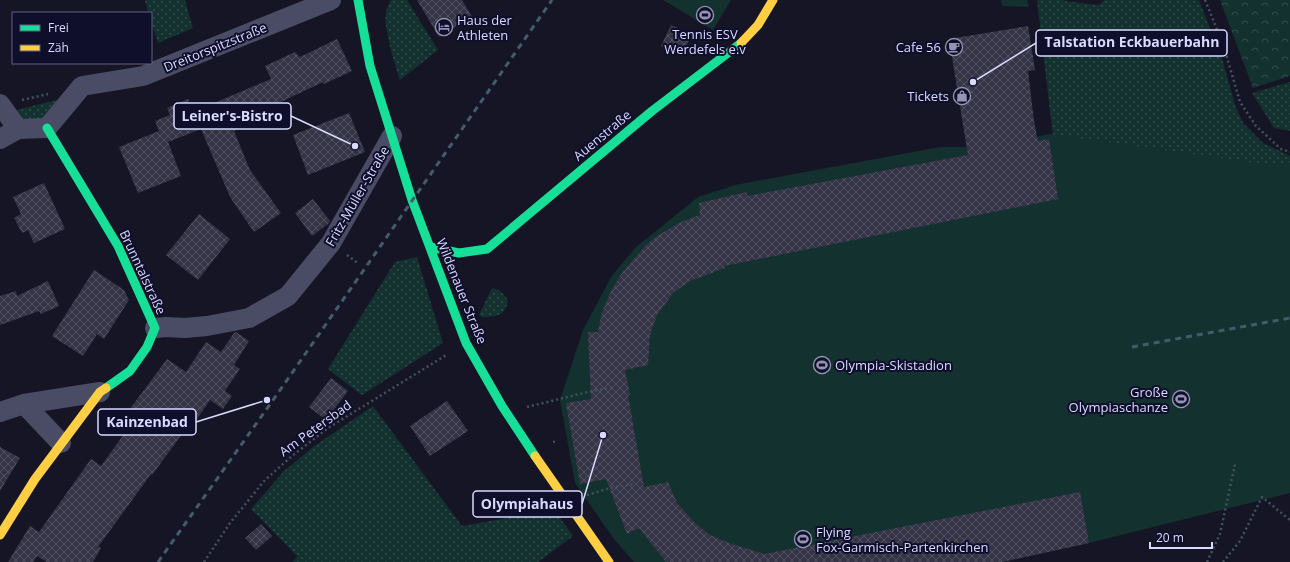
<svg xmlns="http://www.w3.org/2000/svg" width="1290" height="562" font-family="'Open Sans',sans-serif">
<style>
.grass{fill:url(#grass-dots)}
.forest{fill:url(#forest-crowns)}
.garden{fill:#13312e}
.building{fill:url(#building-cross-hatch)}
.lines{fill:none;stroke-linecap:round;stroke-linejoin:round}
.path{stroke:#415260;stroke-width:2.5;stroke-dasharray:2 3;stroke-linecap:butt}
.street{stroke:#4a4c66;stroke-width:20}
.fast{stroke:#16e098;stroke-width:9}
.slow{stroke:#ffcf43;stroke-width:9}
.rail{stroke:#425c6c;stroke-width:3;stroke-dasharray:6 5;stroke-linecap:butt}
.labels{text-anchor:middle;stroke-width:4;stroke-linejoin:round;paint-order:stroke}
.poi-label{font-size:13px;fill:#d9daff;stroke:#100f2b;text-anchor:start}
.street-label{font-size:13px;fill:#d9daff;stroke:#100f2b}
.leader{fill:none;stroke:#d9daff;stroke-width:1.5}
.callout-dot{fill:#d9daff;stroke:#100f2b;stroke-width:1.5}
.callout{fill:#100f2b;stroke:#d9daff;stroke-width:1.5}
.callout-label{font-size:14px;text-anchor:middle;font-weight:bold;fill:#d9daff}
</style>
<defs>
<pattern id="grass-dots" width="8" height="8" patternUnits="userSpaceOnUse"><rect width="8" height="8" fill="#13312e"/><path d="M2 2h.1M6 6h.1" fill="none" stroke="#354e4d" stroke-width="1.8" stroke-linecap="round"/></pattern>
<pattern id="forest-crowns" width="20" height="18" patternUnits="userSpaceOnUse"><rect width="20" height="18" fill="#13312e"/><path d="M2 6a3 3 0 1 1 6 0M12 15a3 3 0 1 1 6 0" fill="none" stroke="#354e4d"/></pattern>
<pattern id="building-cross-hatch" width="8" height="8" patternUnits="userSpaceOnUse"><rect width="8" height="8" fill="#343446"/><path d="M0 0l8 8M0 8l8-8" fill="none" stroke="#515162"/></pattern>
</defs>
<rect width="100%" height="100%" fill="#161525"/>
<path class="grass" d="M145,0H185L193,28L158,43L151,21V13H148Z
M391,0H407L438,50L400,80C395,65 383,27 386,12C387,8 389,3 391,0Z
M1037,0H1064L1065,1L1098,5L1105,0H1199L1223,62L1235,105L1243,123L1263,143L1290,156V174L1061,205Z
M1290,82V131L1274,128L1252,93Z
M61,99L41,120L24,121L16,110Z
M417,257L443,343L362,395L328,369L395,262Z
M492,288C500,290 504,293 508,301C505,316 496,317 482,317L479,315Z
M373,406L462,526L502,519L546,498L573,536L538,562H293L297,556L251,509L284,471L313,447Z"/>
<path class="forest" d="M1220,0H1290V76L1253,88Z"/>
<path class="garden" d="M663,0H731L713,30Z
M1001,0H1027L1029,7L1002,6Z
M1050,134L1270,165L1290,164V493L1089,543L1002,562H634L614,539L575,483L560,400L583,330L611,277L635,248L698,197L735,185L940,147H988Z"/>
<path class="building" d="M417,0H462L472,17L439,37Z
M671,25L692,35L681,56L661,46Z
M1028,26L1035,70L1028,71L1034,121L1038,141L1049,139L1058,199L724,266L725,268L690,281L673,293L657,315L650,335L648,365L625,370L630,395H628L644,487L668,482L677,503L695,523L710,535L729,543L764,554L1080,492L1089,543L1002,562H666L639,528L627,534L606,479L580,484L566,403L591,399L588,332H598L602,312L612,289L622,273L645,246L657,236L681,222L700,215L699,203L747,192V196L968,155L949,39Z
M337,39L352,71L324,84L323,82L249,117L252,123L234,131L250,170L281,213L254,232L230,197L201,129L168,142L181,176L138,193L119,147L159,131L155,121L170,115L167,108L188,99L193,112L271,79L265,66L295,52L300,57Z
M349,113L365,152L308,175L293,135Z
M44,183L65,229L34,243L28,230L22,233L14,218L21,214L13,197Z
M313,199L330,221L328,224L312,236L295,213Z
M199,214L230,239L198,280L166,255Z
M94,270L124,290L129,300L104,339L97,334L83,356L52,336Z
M48,281L59,306L41,314L39,311L0,325V296L16,291L17,296Z
M236,332L249,341L234,365L240,369L225,391L232,396L223,409L210,400L188,432L185,430L152,475L151,474L98,547L101,548L93,562H47L37,556L33,562H8L30,526L39,532L91,459L101,466L132,423L124,417L167,359L186,372L206,342L221,352L234,333Z
M331,378L348,391L326,420L309,407Z
M447,401L468,431L430,456L410,426Z
M0,447L20,458L0,491Z
M261,524L272,536L256,550L245,538Z"/>
<g class="lines">
<path class="path" d="M1205,0L1223,44L1240,102L1256,126L1281,149L1290,152
M22,100L48,94
M347,255L359,264
M527,407L592,391L613,388
M553,442L558,441
M587,495L610,488L634,484
M204,562L230,523L265,480L292,456L328,428L448,354
M1207,562L1220,534L1235,464
M1223,562L1240,541L1262,497L1290,520"/>
<path class="street" d="M0,104L18,129
M0,139L18,129L47,128L82,86L143,76L331,0
M155,328L166,327L185,328L207,326L249,318L288,296L331,243L392,136
M24,404L61,443
M0,412L24,404L100,392"/>
<path class="fast" d="M358,0L370,66L412,200L466,343L502,406L535,456
M47,128L118,246L155,328L147,347L130,371L106,388
M430,247L459,253L487,249L652,111L741,43"/>
<path class="slow" d="M741,43L758,25L773,0
M535,456L609,562
M0,535L35,479L100,392L106,388"/>
<path class="rail" d="M1132,347L1290,318
M158,562L278,393L552,0"/>
</g>
<defs>
<g id="stadium-ring" transform="scale(0.9)"><circle r="9.5" fill="#100f2b" stroke="#9595b3" stroke-width="1.5"/><path d="M0-5a6.5 5 0 1 0 0 10a6.5 5 0 1 0 0-10ZM-3.5-1.8h7v3.6h-7Z" fill="#9595b3"/></g>
<g id="hotel-ring" transform="scale(0.9)"><circle r="9.5" fill="#100f2b" stroke="#9595b3" stroke-width="1.5"/><path d="M-6-4.5h1.5V1H6V5H4.5V3h-9V5H-6ZM-4 0a1.8 1.8 0 1 1 3.6 0ZM.5 0V-2.5h3Q6-2.5 6 0Z" fill="#9595b3"/></g>
<g id="cafe-ring" transform="scale(0.9)"><circle r="9.5" fill="#100f2b" stroke="#9595b3" stroke-width="1.5"/><path d="M-5.5-4.5H6V0H3Q3 3.5 0 3.5H-2.5Q-5.5 3.5-5.5 0ZM3-3.2v2h1.7v-2ZM-6 4.5H4V6H-6Z" fill="#9595b3"/></g>
<g id="shop-ring" transform="scale(0.9)"><circle r="9.5" fill="#100f2b" stroke="#9595b3" stroke-width="1.5"/><path d="M-5-2.5h2.3a2.7 3.5 0 0 1 5.4 0H5L5.5 6h-11ZM-1.5-2.5h3a1.5 2.3 0 0 0-3 0Z" fill="#9595b3"/></g>
</defs>
<g fill-rule="evenodd">
<use href="#stadium-ring" x="705" y="15"/>
<use href="#hotel-ring" x="444" y="27"/>
<use href="#cafe-ring" x="954" y="47"/>
<use href="#shop-ring" x="962" y="96"/>
<use href="#stadium-ring" x="822" y="365"/>
<use href="#stadium-ring" x="1181" y="399"/>
<use href="#stadium-ring" x="803" y="539"/>
</g>
<g class="labels">
<g class="poi-label">
<text x="457" y="25">Haus der<tspan x="457" dy="15">Athleten</tspan></text>
<text x="705" y="39" text-anchor="middle">Tennis ESV<tspan x="705" dy="15">Werdefels e.v</tspan></text>
<text x="941" y="52" text-anchor="end">Cafe 56</text>
<text x="949" y="101" text-anchor="end">Tickets</text>
<text x="835" y="370">Olympia-Skistadion</text>
<text x="1168" y="397" text-anchor="end">Große<tspan x="1168" dy="15">Olympiaschanze</tspan></text>
<text x="816" y="537">Flying<tspan x="816" dy="15">Fox-Garmisch-Partenkirchen</tspan></text>
</g>
<g class="street-label">
<text transform="translate(215 47) rotate(-22)" y="5">Dreitorspitzstraße</text>
<text transform="translate(602 135) rotate(-40)" y="5">Auenstraße</text>
<text transform="translate(357 196) rotate(-60)" y="5">Fritz-Müller-Straße</text>
<text transform="translate(143 272) rotate(65)" y="5">Brunntalstraße</text>
<text transform="translate(462 291) rotate(68)" y="5">Wildenauer Straße</text>
<text transform="translate(315 428) rotate(-36)" y="5">Am Petersbad</text>
</g>
</g>
<path class="leader" d="M973 82L1036 43M355 146L291 116M267 400L196 422M603 435L582 504"/>
<g class="callout-dot">
<circle cx="973" cy="82" r="4"/>
<circle cx="355" cy="146" r="4"/>
<circle cx="267" cy="400" r="4"/>
<circle cx="603" cy="435" r="4"/>
</g>
<g class="callout">
<rect x="1036" y="30" width="191" height="26" rx="4"/>
<rect x="174" y="103" width="117" height="26" rx="4"/>
<rect x="98" y="409" width="98" height="26" rx="4"/>
<rect x="473" y="491" width="109" height="26" rx="4"/>
</g>
<g class="callout-label">
<text x="1132" y="47">Talstation Eckbauerbahn</text>
<text x="232" y="121">Leiner's-Bistro</text>
<text x="147" y="427">Kainzenbad</text>
<text x="527" y="509">Olympiahaus</text>
</g>
<rect x="12" y="12" width="140" height="52" fill="#100f2b" stroke="#606080"/>
<rect x="20" y="25" width="20" height="6" fill="#16e098" stroke="#606080"/>
<text x="48" y="32" font-size="12" fill="#d9daff">Frei</text>
<rect x="20" y="45" width="20" height="6" fill="#ffcf43" stroke="#606080"/>
<text x="48" y="52" font-size="12" fill="#d9daff">Zäh</text>
<path d="M1150 542v6h62v-6" fill="none" stroke="#d9daff" stroke-width="2"/>
<text x="1156" y="542" font-size="12" fill="#d9daff" stroke="#100f2b" stroke-width="3" paint-order="stroke">20 m</text>
</svg>
